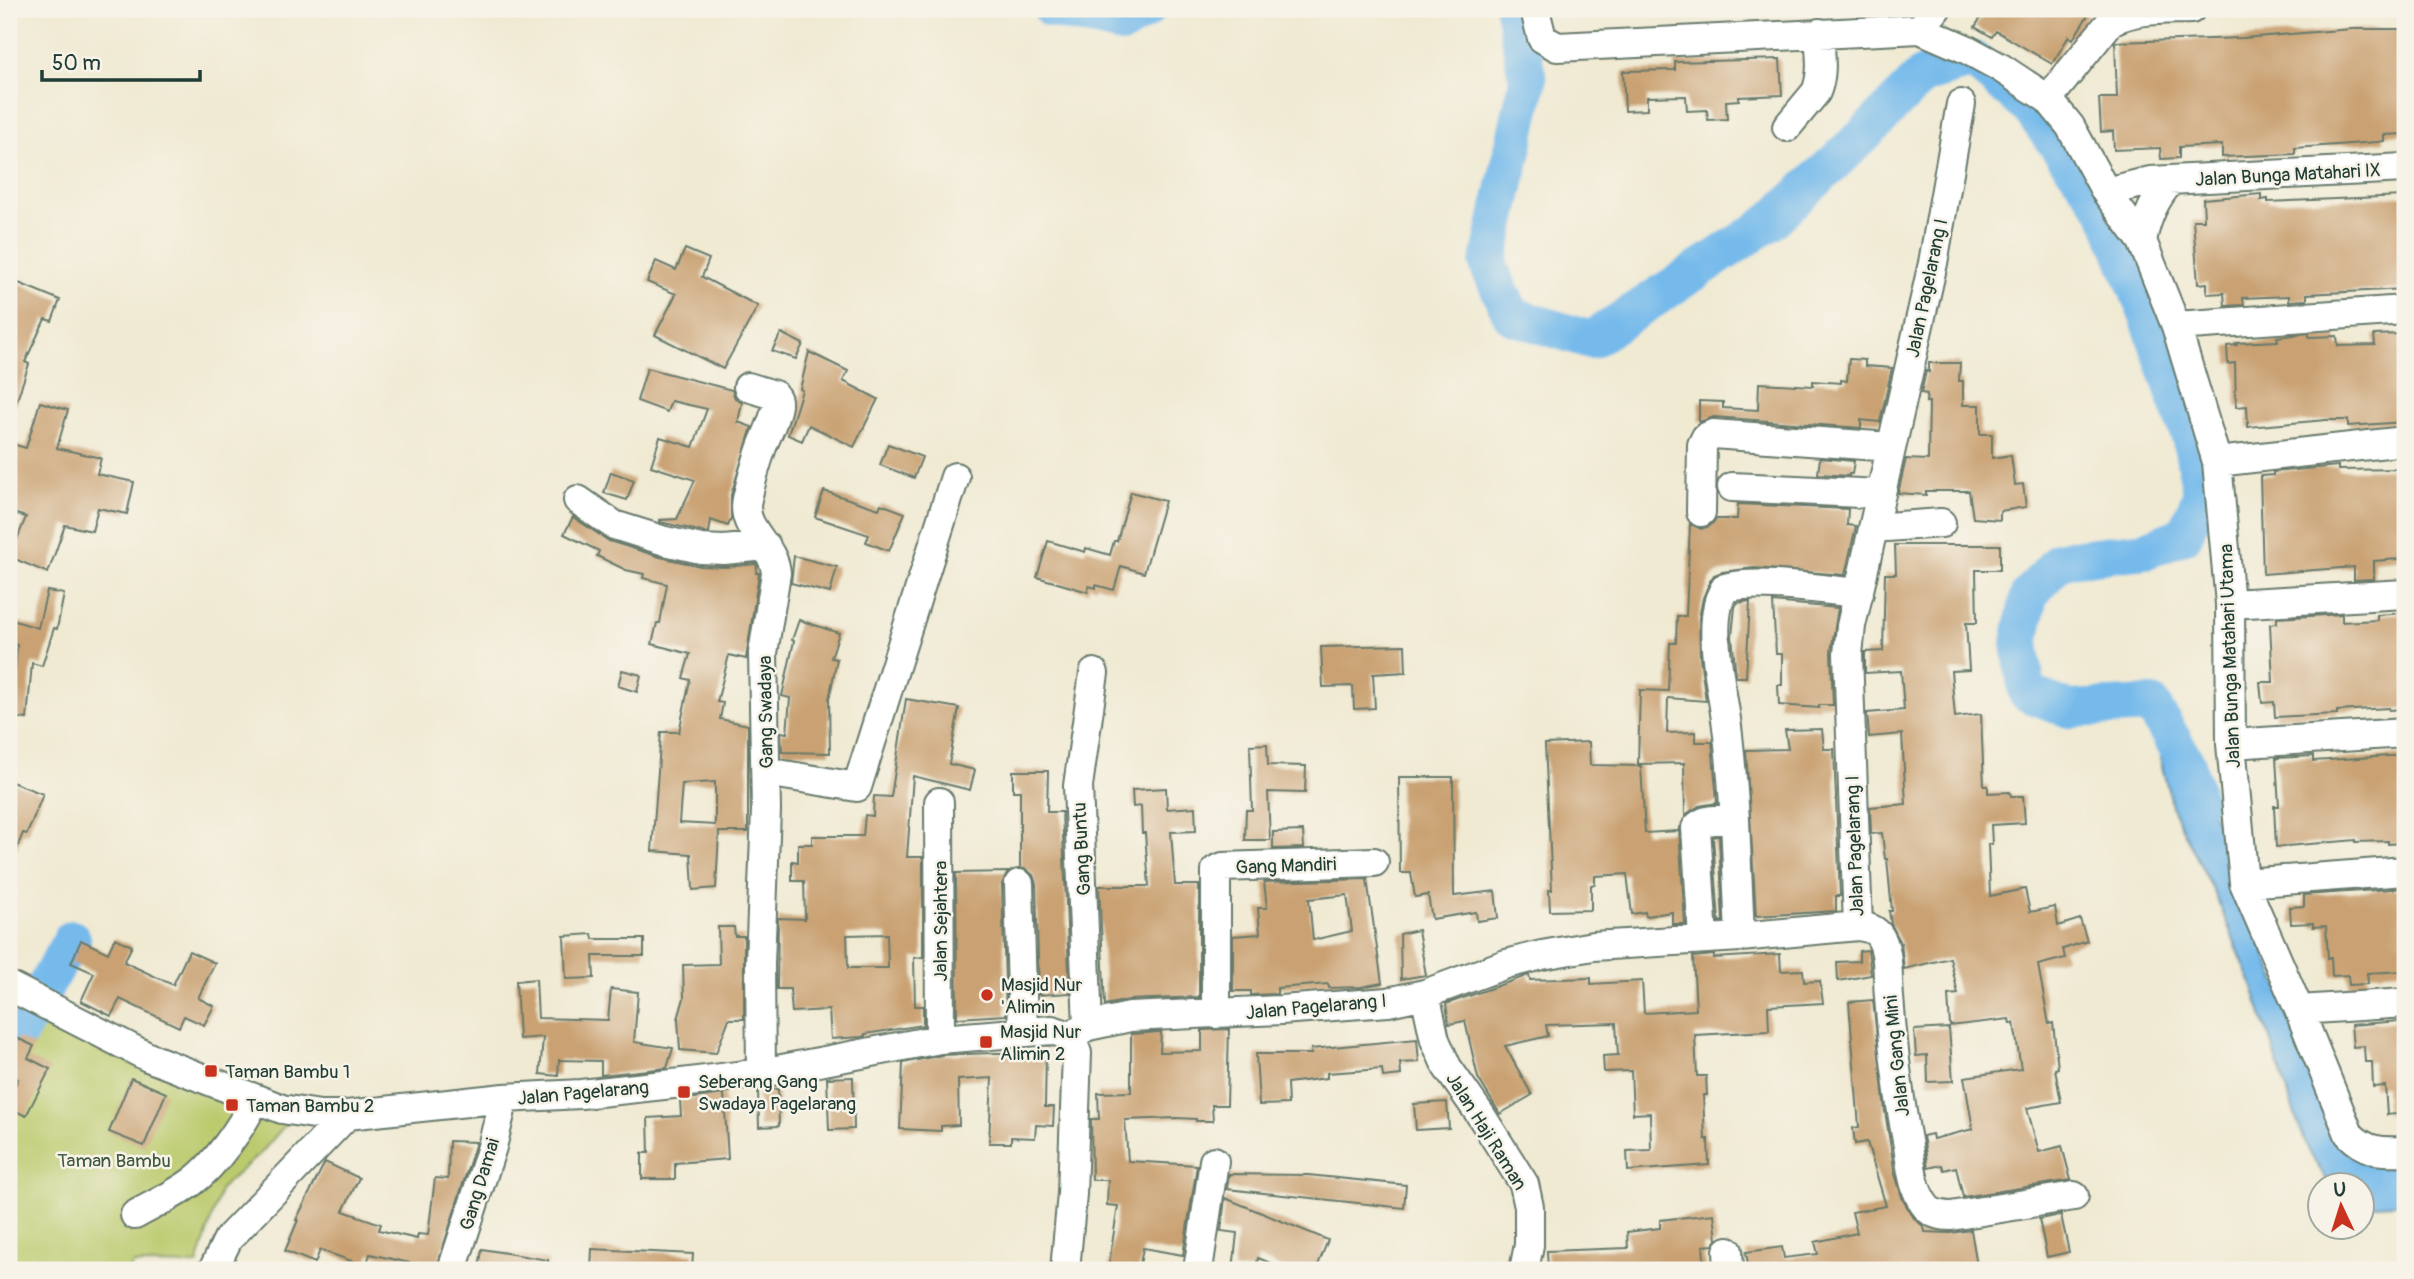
<svg xmlns="http://www.w3.org/2000/svg" width="2414" height="1279" font-family="Pangolin,sans-serif">
<style>
.green{fill:#bbca6d;stroke:#6d8450;stroke-width:2}
.water{fill:#74baeb;stroke:#4a7c90;stroke-width:2}
.lines{fill:none;stroke-linecap:round;stroke-linejoin:round}
.river{stroke:#74baeb;stroke-width:38}
.building{fill:#c9a172;fill-rule:evenodd}
.minor-casing{stroke:#687a6c;stroke-width:32}
.minor{stroke:#fff;stroke-width:28}
.poi-dot{fill:#c8321e;stroke:#f7f3e8;stroke-width:2.5}
.labels{text-anchor:middle;stroke-width:5;stroke-linejoin:round;paint-order:stroke}
.street-label{font-size:19px;fill:#1f3d34;stroke:#f7f3e8}
.poi-label{font-size:19px;fill:#1f3d34;stroke:#f7f3e8;text-anchor:start}
.park-label{font-size:19px;fill:#3e593f;stroke:#f7f3e8}
</style>
<rect width="100%" height="100%" fill="#f7f3e8"/>
<filter id="ink" filterUnits="userSpaceOnUse"><feTurbulence type="fractalNoise" baseFrequency=".0143" numOctaves="2"/><feDisplacementMap in="SourceGraphic" scale="14" xChannelSelector="R" yChannelSelector="G"/><feConvolveMatrix kernelMatrix="1 2 1 2 8 2 1 2 1" color-interpolation-filters="sRGB"/></filter>
<filter id="wash" filterUnits="userSpaceOnUse"><feTurbulence type="fractalNoise" baseFrequency=".00686" numOctaves="4" result="noise"/><feDisplacementMap in="SourceGraphic" scale="28" xChannelSelector="R" yChannelSelector="G"/><feGaussianBlur stdDeviation="1.57" result="paint"/><feColorMatrix in="noise" values="0 0 0 0 0 0 0 0 0 0 0 0 0 0 0 0 0 1.4 0 .05"/><feComposite in="paint" operator="in"/></filter>
<g filter="url(#wash)">
<rect width="100%" height="100%" fill="#f0ead3"/>
<path class="green" d="M32,1004L293,1116L261,1153L221,1188L197,1265L133,1264L130,1270H9V1048Z"/>
<path class="water" d="M2190,752L2270,966L2349,1151L2363,1162L2405,1164V1203L2362,1206V1184H2329L2309,1151L2296,1118L2253,987L2216,896L2173,810L2160,758Z"/>
<g class="lines">
<path class="river" d="M1052,9L1122,25L1147,9
M1514,9L1528,80L1488,265L1512,316L1591,340L1769,223L1860,139L1923,75L1973,60L2029,107L2107,212L2149,319L2191,440L2202,495L2184,535L2146,550L2060,560L2029,595L2020,643L2027,693L2069,709L2152,705L2187,764L2197,802
M9,1051L72,939"/>
</g>
<g id="blocks">
<path class="building" d="M1986,9H2092L2073,39L2069,36L2052,64L1996,31L1992,37L1975,27Z
M2352,29H2405V134L2384,135V141L2377,142L2295,148V154L2222,157V145L2179,147V158L2161,159L2160,148L2114,150L2113,131L2101,132L2099,98H2117L2115,42L2243,38Z
M1780,59L1782,95L1739,97V100L1726,101L1727,119L1708,120L1707,110L1687,111L1686,96L1647,97V110L1625,111L1623,71L1675,70V62Z
M2261,194V200L2268,199V202L2403,196L2405,289L2307,294V300L2289,301V296L2243,298L2244,305L2225,306L2224,293L2207,294V283L2198,284L2193,220H2204L2203,199Z
M685,249L709,259L702,277L758,306L723,369L655,335L676,294L647,282L656,261L676,270Z
M9,279L60,300L52,321L45,319L25,362L29,364L12,415L9,414Z
M781,333L803,344L796,359L772,351Z
M2309,333V337L2337,336L2338,346L2375,345L2374,335L2401,334L2405,380V422L2348,426V420H2326L2248,427L2247,406L2236,407L2235,363L2228,364L2227,346L2237,345L2236,343L2278,341L2277,337Z
M809,352L848,371L843,381L878,399L854,447L809,425L802,441L788,435L802,390L800,389Z
M1849,359L1865,360V366L1892,368L1880,422L1861,420V428L1714,417L1699,422V401L1723,402V408L1758,410L1759,383L1813,386V381L1841,383V380L1847,381Z
M1929,363H1960L1959,381H1963V405H1980V434H1992V458L2011,455L2015,485L2023,484L2026,507L2000,511V520L1973,518L1969,491H1926V495L1898,493L1906,459L1928,460L1929,402H1926L1927,394L1921,393L1926,371L1929,372Z
M647,368L732,390L735,398L742,403L738,422L752,427L731,495V519L728,526L711,520L709,533L703,532L660,522V520L677,519L695,480L651,466L660,437L693,447L707,409L671,401L667,412L637,401Z
M40,402L68,410L57,448L101,458L97,474L134,482L127,514L98,508L92,531L65,525L48,573L10,557L26,517L9,512V443L26,448Z
M888,444L922,457L914,478L880,465Z
M1820,458L1854,461L1852,474H1849V476L1818,474Z
M2338,466V470L2405,469V554H2399V559L2374,561V579L2354,580V567L2263,574L2260,476L2273,475V472Z
M611,472L634,480L627,500L604,493Z
M824,491L879,509L881,504L905,513L889,551L866,542L869,535L815,517Z
M1131,492L1165,501L1144,573L1121,566L1114,590L1096,585V588L1089,586L1088,592L1037,577L1048,541L1085,552L1086,548L1110,555L1114,541H1117Z
M1738,504L1848,509L1847,525L1856,526L1845,575L1754,568L1722,572L1714,575L1710,581L1703,598L1699,618L1700,657L1706,701L1668,698L1667,733L1696,732V742H1712L1717,803L1699,806L1685,815L1684,763L1638,764L1640,690L1668,691L1670,643H1676L1677,616H1686L1690,524L1701,529L1710,526L1716,519H1737Z
M573,517L609,541L660,557L700,566L725,567L756,564L757,566L756,573H759L746,659L729,655L717,702L723,703L720,719L748,725V832H719L716,888L693,890L691,854L652,851L661,732H679L690,680L683,678L690,654L652,644L657,623H660L667,584L643,578L644,574L626,570L597,556L599,551L564,534ZM715,782V825L679,823L682,784Z
M1895,545H2000V570H1976L1977,623H1966L1969,670L1951,671L1955,717L1981,714L1984,786H1988V793L2010,792L2011,796H2023L2025,823L1991,825L1992,844H1988L1990,896L2025,889L2030,912L2055,907L2058,926L2080,919L2087,941L2063,949L2065,958L2038,965L2049,1024L2053,1023L2058,1068L2055,1069L2061,1102L2027,1108L2039,1152L2062,1146L2071,1180L1963,1197L1956,1167L1944,1170L1942,1165L1928,1168L1923,1136L1932,1134L1933,1139L1973,1129L1964,1077L2021,1069L2014,1023L2010,1024L2009,1019L1950,1026L1948,995L1958,994L1950,958L1904,969L1901,943L1891,924L1889,911H1892L1887,859H1885L1882,833L1871,834L1870,807L1906,804L1902,734L1869,737L1867,713L1904,710L1901,671L1865,673V652L1883,651L1885,574H1896Z
M794,556L837,567L830,593L791,583Z
M47,591L64,594L57,629L54,628L42,666L32,663L27,719L12,717L17,645L9,642V619L38,628Z
M1750,601L1746,677H1736L1732,636L1735,607L1737,603Z
M1773,602L1838,608L1831,652L1833,705H1819V708L1779,705L1778,685H1782V654H1776Z
M2403,613L2405,621V709L2389,710V708L2337,711V714L2275,717L2274,702L2262,703L2260,682H2273L2270,624L2277,623V618L2342,614V622L2377,620V615Z
M799,620L839,633L831,658L837,659L829,699L830,753L782,752L781,732L787,733L790,698L782,696L794,641L792,640Z
M1405,645L1406,672L1373,674L1375,708L1354,709L1353,686L1323,687L1321,647Z
M622,670L641,675L637,692L618,686Z
M906,699L959,708L949,764L975,770L970,790L913,776L907,857H923V957L914,958L915,1006H923V1025L865,1034V1036L861,1037L831,1039L829,1010L792,1012L790,989H777L778,918L805,919L804,881H792V861L798,862V844H812V836H863L865,815L873,816L874,796L891,797ZM887,934L888,968H848L847,935Z
M1822,729L1824,749H1834L1840,896H1836V911L1756,916L1746,750L1788,749L1785,730Z
M1589,742L1590,765L1641,766L1645,833L1678,831L1679,829L1685,924H1672V912L1646,916L1645,912L1632,914L1627,874L1595,876V884L1591,885V910L1550,911L1549,890H1552L1545,744Z
M1267,744L1268,765L1306,766L1305,793L1268,792L1270,840H1245L1246,810H1252L1250,745Z
M2405,755V843L2388,844V841L2356,842V840L2276,847L2274,806H2279L2276,758L2313,756V761Z
M1013,771H1048L1047,812H1062L1070,993L1039,995L1036,884L1033,875L1027,870L1020,868V791H1013Z
M1399,777H1453L1454,896L1495,891L1498,918L1477,921L1476,912L1432,919L1428,895L1415,897L1411,873H1400Z
M9,781L43,794L27,834L23,833L10,866Z
M1166,788L1167,809L1195,807L1196,831L1171,832L1175,885H1199V997L1129,1000L1105,1005L1099,886H1149L1145,833H1142L1141,806L1133,807L1132,790Z
M1303,831L1304,848L1273,849V832Z
M1716,836H1719L1723,921L1719,922L1713,837Z
M1008,872L1002,884L1006,1015L957,1018L956,873Z
M1367,879L1382,983L1361,987L1329,988L1328,984L1277,988V994L1251,995V991H1233V936L1260,934L1258,908H1267L1264,882ZM1347,895L1352,931L1313,940L1309,899Z
M2405,888V971L2367,973L2368,984L2349,985L2348,975L2332,976L2331,957L2328,958L2326,926L2313,927V923L2291,924L2290,907L2304,906V895Z
M718,927H734L735,936H744V1019H729L716,1053L680,1050L678,1019L684,998L683,965L719,964Z
M1418,930L1426,975L1401,979L1400,934Z
M592,934L593,939H644V956H593L594,978L566,979L564,936Z
M115,938L132,946L124,962L173,985L189,951L215,963L198,998L214,1006L204,1025L184,1016L179,1027L120,999L111,1016L81,1001L94,973L71,963L81,940L108,953Z
M1868,950L1871,975L1838,981L1837,962L1859,961V951Z
M1780,954L1781,971L1803,970L1804,982L1820,981L1823,1003L1768,1006L1769,1031L1695,1035L1697,1076H1706L1707,1095H1703L1705,1139H1708L1709,1165L1628,1171L1627,1151L1651,1150L1650,1113L1633,1114L1631,1071L1604,1072L1603,1056L1618,1055L1616,1023L1546,1025L1548,1036L1505,1046L1532,1095L1500,1114L1478,1078L1465,1021L1449,1024L1446,1004L1529,975L1530,980L1591,978V984L1642,981L1644,1013L1696,1010L1693,957L1714,955V958Z
M536,979L538,1018L608,1020L611,989L638,992L634,1042L673,1048L667,1068L601,1075V1061L559,1060L558,1076L540,1074L543,1037L519,1039L516,981Z
M1873,1000L1885,1111L1895,1174L1903,1200L1914,1218L1924,1227L1925,1232L1951,1233L1971,1230L1977,1265L1939,1270H1749L1746,1252L1782,1247L1784,1258L1818,1254L1815,1242L1857,1233L1852,1212L1886,1206L1867,1142L1855,1144L1853,1128L1859,1127L1849,1002Z
M2399,1021L2402,1063H2405V1113L2387,1115L2385,1086L2373,1087L2372,1062H2365L2364,1046L2353,1047L2351,1025Z
M1949,1028L1953,1081L1928,1082L1927,1055L1916,1056L1914,1030Z
M1229,1029L1227,1105H1212L1213,1121H1196V1119L1176,1118L1125,1120L1128,1161L1197,1165L1183,1255L1143,1248L1139,1270H1108L1118,1206L1107,1205L1108,1180H1092L1091,1119H1099L1098,1093L1131,1092V1034L1161,1032L1160,1052L1202,1051V1030Z
M17,1038L34,1046L28,1058L50,1069L26,1116L9,1108V1098L18,1079L9,1074V1055Z
M1417,1039L1419,1062L1400,1063L1401,1075L1383,1077L1382,1069L1327,1073V1078L1287,1083L1288,1104L1259,1105L1256,1054H1312L1311,1049Z
M992,1053H1046L1045,1107H1054L1053,1126L1036,1125L1035,1138L1011,1137V1143H989L992,1078L958,1080L959,1125L941,1126V1131L900,1129L903,1063L942,1055Z
M853,1077L854,1129L829,1130L827,1078Z
M131,1078L166,1093L144,1146L109,1132Z
M778,1089L779,1126L759,1127L758,1090Z
M724,1094L728,1159L675,1163V1179H642V1153H649L648,1118L681,1116L680,1100Z
M1447,1102L1449,1128L1416,1130L1414,1104Z
M449,1141L476,1142L436,1270L413,1269L414,1264L370,1254L366,1266L320,1250L315,1263L285,1251L298,1220H296L325,1162L359,1178L343,1211L381,1224L379,1230L417,1239L418,1234L428,1235L435,1178L448,1179Z
M1229,1174L1308,1175L1406,1185L1404,1208L1227,1189Z
M1225,1198L1328,1240L1316,1270H1288L1258,1258L1256,1270H1233L1237,1233L1221,1231Z
M1714,1214L1717,1240L1713,1245L1703,1246L1705,1270H1548L1547,1251L1628,1248L1627,1232L1660,1228V1220Z
M2061,1215L2069,1252L2047,1257L2039,1219Z
M482,1249L548,1260V1270L479,1269Z
M592,1249L693,1254L692,1270H591Z"/>
</g>
</g>
<g filter="url(#ink)">
<use href="#blocks" fill-opacity="0" stroke="#687a6c" stroke-width="2"/>
<g class="lines">
<g class="minor-casing">
<path id="minor" d="M1537,9V18L1542,38L1557,47L1920,29L1966,49L2001,68L2048,99L2070,126L2106,192L2142,241L2176,326L2217,462L2230,604L2231,744L2244,883L2299,1010L2349,1134C2366,1152 2381,1152 2405,1151
M1920,29L1936,9
M2048,99L2111,21C2136,8 2164,10 2191,9
M1787,127L1816,92C1824,73 1820,53 1819,33
M2106,192L2150,181L2405,168
M2142,241C2147,216 2155,199 2171,180
M2176,326L2405,310
M748,387L774,395C778,401 777,398 777,405C775,419 767,434 762,447C756,464 751,482 747,499C740,530 774,544 776,573L763,653L766,810L760,963L761,1073
M2217,462L2405,441
M1732,487L1881,494
M578,500L614,525L665,541L701,549L724,550L766,546
M1701,512L1702,445L1706,437L1713,434L1891,447
M1873,528L1941,523
M2230,604L2405,594
M2231,744L2405,733
M766,772L857,787L955,477
M939,802L940,1039
M1735,820L1740,937
M2244,883L2405,871
M1019,884L1023,1032
M1858,926L1848,654L1851,626L1933,263L1961,104
M1703,938L1696,828C1704,817 1723,820 1735,820C1733,789 1731,758 1727,727C1723,691 1704,620 1725,588C1757,579 1824,590 1859,593
M9,986L148,1057L282,1109L320,1115H347L504,1098L581,1094L682,1083L761,1073L940,1039L1052,1030L1070,1036
M1425,994L1435,1040L1447,1067L1480,1114L1524,1184L1529,1207V1245L1524,1270
M2299,1010L2405,1003
M1216,1014V870L1223,867L1374,862
M1088,1026L1078,786L1094,673
M1070,1036L1088,1026L1130,1017L1281,1010L1388,1002L1425,994L1506,964L1542,955L1593,946L1740,937L1858,926C1865,927 1873,928 1878,934C1890,948 1887,978 1889,997C1893,1049 1898,1095 1908,1146C1911,1166 1913,1192 1927,1208C1932,1214 1943,1216 1951,1216L2074,1196
M135,1215C153,1205 174,1195 192,1182C215,1165 243,1126 255,1099
M1728,1251L1729,1270
M213,1270L228,1239L347,1115
M452,1270L492,1147L504,1098
M1065,1270L1072,1194L1077,1053L1070,1036
M1198,1270L1214,1161"/>
</g>
<use href="#minor" class="minor"/>
</g>
</g>
<g class="poi-dot">
<circle cx="987" cy="995" r="7"/>
<rect x="979" y="1035" width="14" height="14" rx="3.5"/>
<rect x="204" y="1064" width="14" height="14" rx="3.5"/>
<rect x="677" y="1085" width="14" height="14" rx="3.5"/>
<rect x="225" y="1098" width="14" height="14" rx="3.5"/>
</g>
<g class="labels">
<g class="street-label">
<text transform="translate(2288 174) rotate(-3)" y="7">Jalan Bunga Matahari IX</text>
<text transform="translate(1926 288) rotate(-78)" y="7">Jalan Pagelarang I</text>
<text transform="translate(2229 656) rotate(-92)" y="7">Jalan Bunga Matahari Utama</text>
<text transform="translate(765 712) rotate(-91)" y="7">Gang Swadaya</text>
<text transform="translate(1854 846) rotate(-92)" y="7">Jalan Pagelarang I</text>
<text transform="translate(1081 849) rotate(-93)" y="7">Gang Buntu</text>
<text transform="translate(1286 865) rotate(-2)" y="7">Gang Mandiri</text>
<text transform="translate(940 921) rotate(-90)" y="7">Jalan Sejahtera</text>
<text transform="translate(1316 1006) rotate(-5)" y="7">Jalan Pagelarang I</text>
<text transform="translate(1896 1056) rotate(-96)" y="7">Jalan Gang Mini</text>
<text transform="translate(583 1092) rotate(-5)" y="7">Jalan Pagelarang</text>
<text transform="translate(1487 1131) rotate(58)" y="7">Jalan Haji Raman</text>
<text transform="translate(479 1184) rotate(-73)" y="7">Gang Damai</text>
</g>
<g class="poi-label">
<text x="1001" y="991">Masjid Nur<tspan x="1001" dy="22">'Alimin</tspan></text>
<text x="1000" y="1038">Masjid Nur<tspan x="1000" dy="22">Alimin 2</tspan></text>
<text x="225" y="1078">Taman Bambu 1</text>
<text x="698" y="1088">Seberang Gang<tspan x="698" dy="22">Swadaya Pagelarang</tspan></text>
<text x="246" y="1112">Taman Bambu 2</text>
</g>
<g class="park-label">
<text x="114" y="1167">Taman Bambu</text>
</g>
</g>
<rect width="2414" height="1279" fill="none" stroke="#f7f3e8" stroke-width="35"/>
<g transform="translate(2341 1206) rotate(356)"><circle r="33" fill="#f7f3e8" stroke="#a1aaa0" stroke-width="2"/>
<path d="M0-5L12 26L0 18L-12 26Z" fill="#c8321e"/>
<text y="-10" font-size="19" font-weight="bold" text-anchor="middle" fill="#1f3d34">U</text>
</g>
<path d="M42 70v10h158v-10" fill="none" stroke="#1f3d34" stroke-width="3.5"/>
<text x="52" y="70" font-size="21" fill="#1f3d34" stroke="#f7f3e8" stroke-width="5" paint-order="stroke">50 m</text>
</svg>
